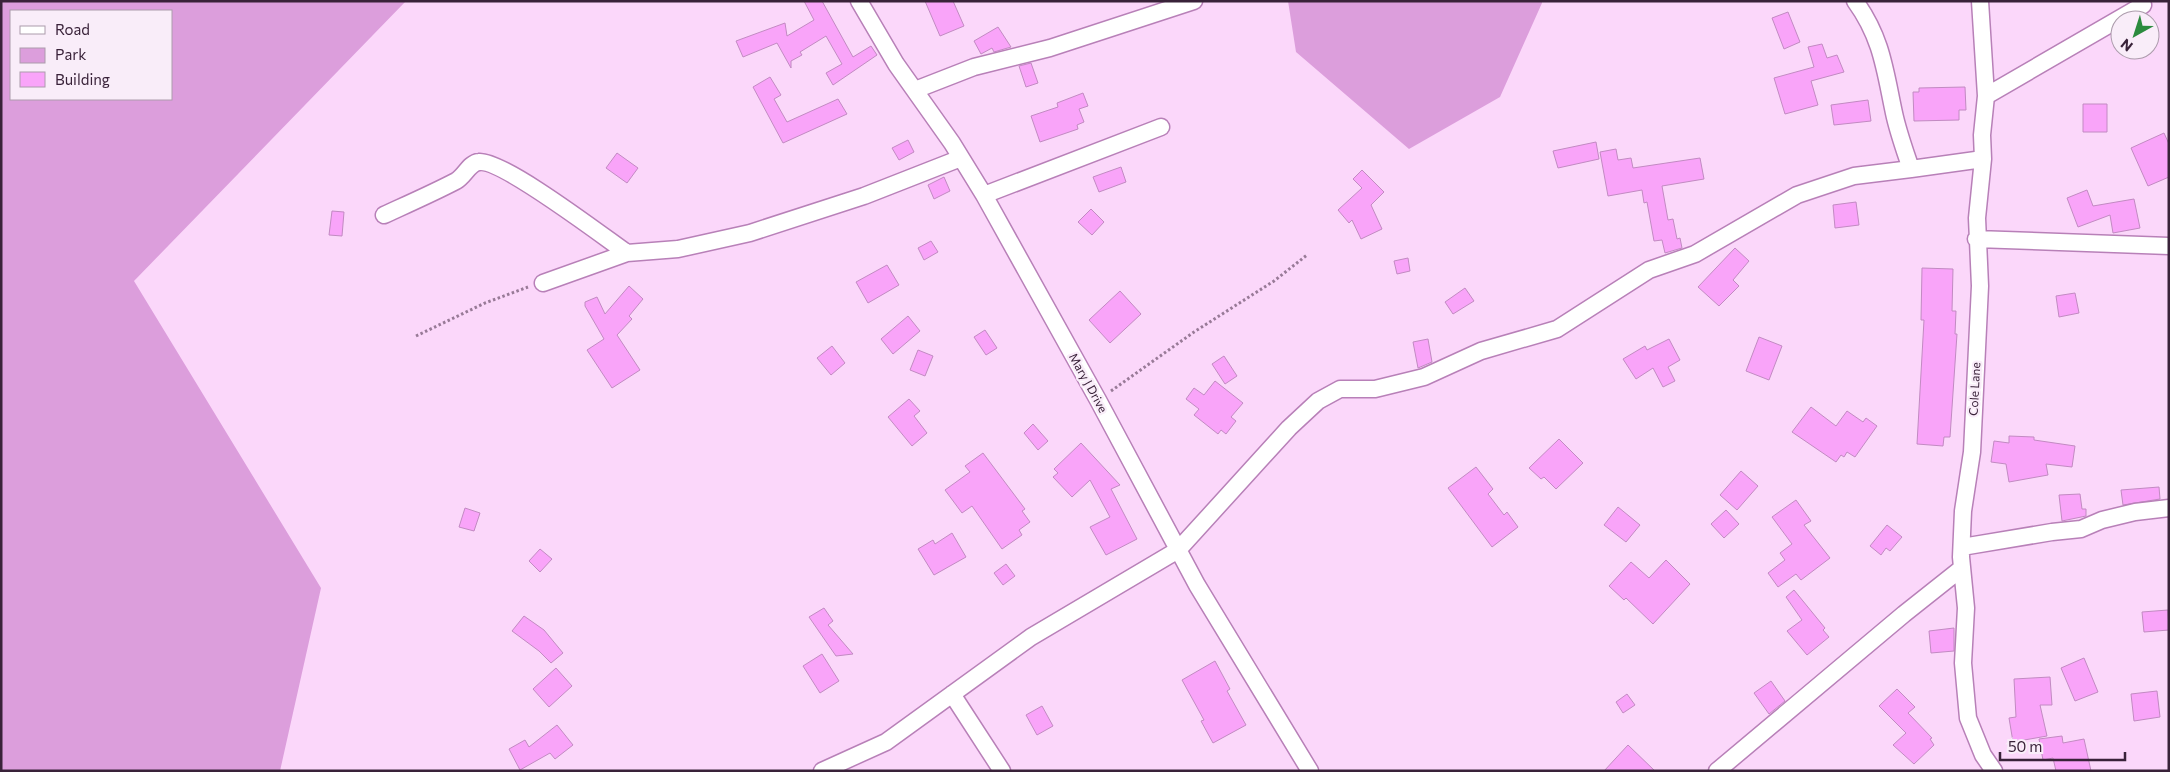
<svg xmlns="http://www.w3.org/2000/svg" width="2170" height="772" font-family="Commissioner,sans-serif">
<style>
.green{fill:#dc9edc;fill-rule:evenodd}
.building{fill:#f9a4f9;stroke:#c28ac2}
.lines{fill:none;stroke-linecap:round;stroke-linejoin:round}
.minor-casing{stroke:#b880b8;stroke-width:19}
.path{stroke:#987a97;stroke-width:3;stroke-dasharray:2.5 2.5;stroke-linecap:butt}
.minor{stroke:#fff;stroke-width:16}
.labels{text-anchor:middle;stroke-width:4.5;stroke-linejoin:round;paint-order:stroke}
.street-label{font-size:12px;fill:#392239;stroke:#f9edf9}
</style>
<rect width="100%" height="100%" fill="#fbd7fa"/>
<path class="green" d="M1,1H406L134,281L321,588L280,771H1ZM11,11H171V99H11Z
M1288,1H1542V3L1500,97L1409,149L1296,52Z"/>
<path class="building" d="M804,1H822L853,57L871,46L877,55L833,85L826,73L842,64L826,36L800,52L802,55L791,61V68L777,43L743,57L736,41L785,23L787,36L814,20Z
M925,1H953L964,26L940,36Z
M1788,12L1800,42L1784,49L1772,18Z
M998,27L1011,47L994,52L992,48L981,54L974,41Z
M1822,44L1827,58L1837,55L1844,72L1811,81L1818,105L1785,114L1774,78L1814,67L1808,47Z
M1031,63L1038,83L1026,87L1019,66Z
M770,77L781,95L774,99L787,122L838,99L847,114L783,143L753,87Z
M1965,87L1966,110H1959V120L1914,121L1913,92H1919V88Z
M1083,93L1088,106L1079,109L1084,122L1077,125L1078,129L1040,142L1031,116L1058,107L1057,103Z
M1868,100L1871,121L1834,125L1831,105Z
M2083,104H2107V132H2083Z
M2164,133L2169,144V177L2148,186L2131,148Z
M908,140L914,152L899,160L892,148Z
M1596,142L1599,159L1558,168L1553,151Z
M1616,149L1618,160L1631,158L1633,168L1700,158L1704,179L1662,186L1668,220L1673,219L1677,239L1680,238L1682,248L1665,253L1662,240L1654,241L1647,202L1644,203L1642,190L1608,196L1600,152Z
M617,153L638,168L627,183L606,168Z
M1121,167L1126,182L1099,192L1093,177Z
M1362,170L1384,192L1371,205L1382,229L1361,239L1352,220L1349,223L1338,210L1362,188L1353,179Z
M944,177L950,191L934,199L928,185Z
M2087,190L2093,206L2134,199L2140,228L2113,233L2110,215L2078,227L2067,198Z
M1856,202L1859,225L1835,228L1833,205Z
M1091,209L1104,222L1092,235L1078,222Z
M332,211L344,212L342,236L329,235Z
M931,241L938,252L924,260L918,248Z
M1735,248L1749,261L1733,280L1739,286L1719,306L1698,287Z
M1408,258L1410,271L1397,274L1394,261Z
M887,265L899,285L868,303L856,282Z
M1922,268L1953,269L1952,311H1956L1955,334H1957L1950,437H1944L1943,446L1917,444L1924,320H1921Z
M629,286L643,299L629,316L632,319L617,335L640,370L612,388L587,350L604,339L585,306V302L597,297L605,314Z
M1465,288L1474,301L1453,314L1445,302Z
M1120,291L1141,314L1110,343L1089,320Z
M2075,293L2079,313L2059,317L2056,296Z
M908,316L920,331L893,354L881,339Z
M985,330L997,348L986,355L974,337Z
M1759,337L1782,346L1769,380L1746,371Z
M1428,339L1432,362L1418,368L1413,342Z
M1669,339L1680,360L1668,367L1675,381L1663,387L1653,368L1636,379L1623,359L1645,346L1647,350Z
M832,346L845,363L831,375L817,358Z
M918,350L933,356L925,376L910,370Z
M1224,356L1237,376L1225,384L1212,364Z
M1215,381L1243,403L1231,417L1236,421L1226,434L1221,430L1218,434L1194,415L1199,409L1186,399L1194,388L1204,395Z
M909,399L920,411L914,416L927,433L912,446L888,417Z
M1811,407L1836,426L1847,411L1863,422L1866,418L1877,426L1855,457L1847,452L1844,457L1841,455L1836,462L1792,432Z
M1033,424L1048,441L1038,450L1024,433Z
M2009,436L2034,437V440L2075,446L2072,467L2046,464L2048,475L2009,482L2006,464L1991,462L1994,441L2009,443Z
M1559,439L1583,463L1556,489L1544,477L1541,479L1529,468Z
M1081,443L1120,485L1111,489L1137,539L1106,555L1090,527L1110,517L1090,480L1072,497L1053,477L1058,473L1054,469Z
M983,453L1025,509L1022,511L1030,522L1019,530L1022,535L1002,549L972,506L962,513L945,490L970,472L965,466Z
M1476,467L1493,489L1488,494L1504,515L1507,512L1518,527L1492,547L1448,488Z
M1741,471L1758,486L1737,510L1720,495Z
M2159,487L2160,499L2123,505L2121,490Z
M2080,494L2082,509H2086V516L2062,521L2059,495Z
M1796,500L1811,521L1804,525L1830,558L1801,580L1796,574L1778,587L1768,573L1785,560L1780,553L1792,544L1772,517Z
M1618,507L1640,525L1626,542L1604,525Z
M465,508L480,513L474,531L459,527Z
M1726,510L1739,524L1724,538L1711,524Z
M1887,525L1902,537L1890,551L1886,548L1881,555L1870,546Z
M952,533L966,557L934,575L918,549L933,540L935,544Z
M540,549L552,559L540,572L529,561Z
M1666,560L1690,584L1653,624L1626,598L1624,600L1609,586L1631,562L1649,578Z
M1006,564L1015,576L1003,585L994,573Z
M1794,590L1825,628L1823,630L1829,637L1807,655L1787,631L1802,620L1786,597Z
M824,608L833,621L828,625L853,654L836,656L809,617Z
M2168,610L2169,630L2144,632L2142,612Z
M524,616L544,630L563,653L551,663L539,651L512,631Z
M1954,628V651L1931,653L1929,631Z
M822,654L839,681L820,693L803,666Z
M2084,658L2098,692L2075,701L2061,668Z
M1215,661L1230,689L1227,691L1246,725L1213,743L1201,721L1204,720L1182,680Z
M556,668L572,686L549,707L533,689Z
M2050,677L2052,705H2040L2047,736L2013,742L2009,718L2016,717L2014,679Z
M1771,681L1785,701L1769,714L1754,693Z
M1897,689L1915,707L1908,713L1932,738L1930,739L1934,745L1914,764L1893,745L1906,733L1879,706Z
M2157,691L2160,717L2134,721L2131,694Z
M1627,694L1635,705L1623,713L1616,702Z
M1042,706L1053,726L1037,735L1026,715Z
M557,725L573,745L555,759L550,753L520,770L509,749L525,740L529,747Z
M2062,736L2063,743L2084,739L2091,771H2056L2053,758L2043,760L2039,739Z
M1628,745L1655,771H1604Z"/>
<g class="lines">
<g class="minor-casing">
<path id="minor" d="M859,1L896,64L952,143L984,195L1098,400L1197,585L1310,771
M1855,1C1882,38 1885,71 1894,113C1898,132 1905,151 1911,169L1983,159
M1980,1L1986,96L1982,135L1983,159L1977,218L1980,286L1972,452L1963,511L1961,557L1966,608L1963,663L1968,718L1983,755L1994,771
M915,90L974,67L1050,48L1194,1
M1986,96L2143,5
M984,195L1161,127
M384,215C408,204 433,193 456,181C465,176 469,163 479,162C502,159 604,237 627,253
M1976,239L2169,246
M543,283L627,253L678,249L750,233L864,196L961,158
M1962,547L2052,532L2081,529L2102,520L2135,512L2169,508
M952,694L1002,771
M822,771L886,742L1031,637L1178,550L1289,428L1318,401L1340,389H1375L1424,377L1481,351L1557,329L1649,270L1695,254L1797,195L1854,176L1911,169
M1717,771L1904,614L1962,568"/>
</g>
<path class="path" d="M416,336L485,303L528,287
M1111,391L1194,332L1274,281L1307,255"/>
<use href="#minor" class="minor"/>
</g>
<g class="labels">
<g class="street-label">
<text transform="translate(1088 383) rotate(61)" y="4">Mary J Drive</text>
<text transform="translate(1975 389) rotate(-87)" y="4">Cole Lane</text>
</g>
</g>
<rect width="2170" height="772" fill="none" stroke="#392239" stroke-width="5"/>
<rect x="10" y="10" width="162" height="90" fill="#f9edf9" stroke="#ac9cac"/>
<rect x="20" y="26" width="25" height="8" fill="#ffffff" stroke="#ac9cac"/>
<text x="55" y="35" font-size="15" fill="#392239">Road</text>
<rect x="20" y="48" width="25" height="15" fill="#dc9edc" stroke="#ac9cac"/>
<text x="55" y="60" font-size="15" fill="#392239">Park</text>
<rect x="20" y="72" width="25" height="15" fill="#f9a4f9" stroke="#ac9cac"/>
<text x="55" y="85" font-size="15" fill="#392239">Building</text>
<g transform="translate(2135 35) rotate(219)"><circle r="24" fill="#f9edf9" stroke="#ac9cac"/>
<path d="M0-4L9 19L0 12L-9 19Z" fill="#2b8b3e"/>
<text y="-8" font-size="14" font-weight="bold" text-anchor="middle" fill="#392239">N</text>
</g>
<path d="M2000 752v8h125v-8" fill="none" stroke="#392239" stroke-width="2.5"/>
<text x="2008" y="752" font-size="15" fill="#392239" stroke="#f9edf9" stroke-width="4" paint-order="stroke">50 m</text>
</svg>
